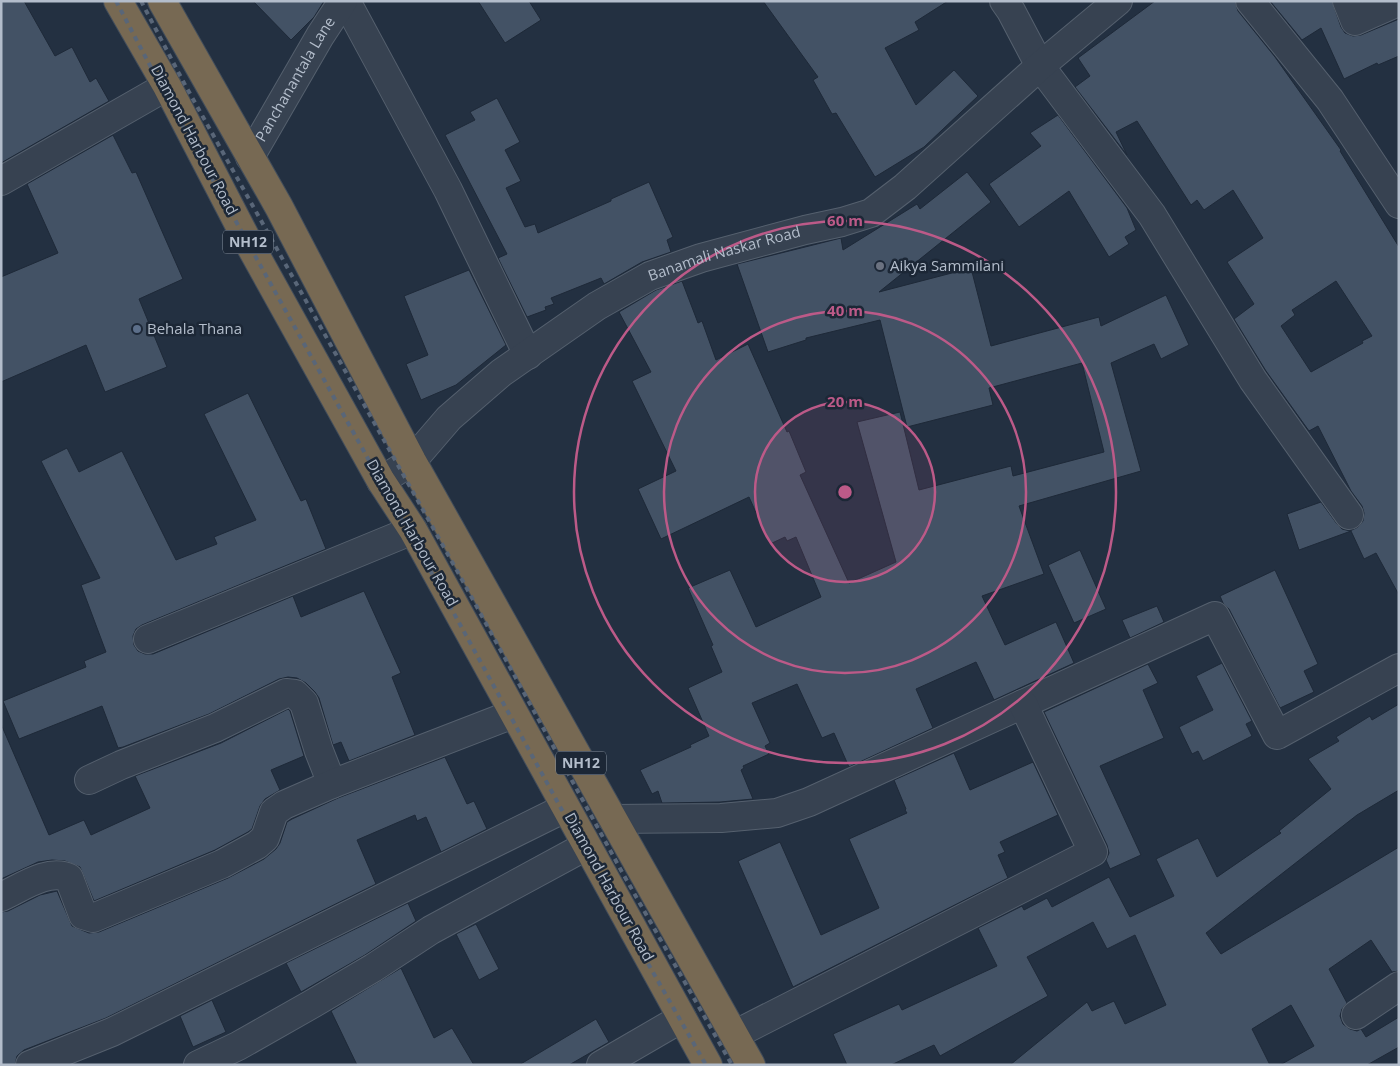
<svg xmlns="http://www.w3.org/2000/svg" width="1400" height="1066" font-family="'Open Sans',sans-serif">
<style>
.building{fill:#435265;stroke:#1e2938;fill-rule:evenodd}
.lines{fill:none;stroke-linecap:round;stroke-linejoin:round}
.minor-casing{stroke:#55606e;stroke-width:30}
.highway-casing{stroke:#424d5b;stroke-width:30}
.minor{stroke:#374251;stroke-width:28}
.highway{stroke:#776953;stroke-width:28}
.rail{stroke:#596678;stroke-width:4;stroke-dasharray:5 5;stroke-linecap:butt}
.ring{fill:none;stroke:#bc5a88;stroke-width:2.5}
.worship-dot{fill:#6b7280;stroke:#1c2736;stroke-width:2}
.service-dot{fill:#5c6f8a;stroke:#1c2736;stroke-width:2}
.labels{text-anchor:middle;stroke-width:5;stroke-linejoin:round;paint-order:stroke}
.shield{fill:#1c2736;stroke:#86909e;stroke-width:1}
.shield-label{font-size:14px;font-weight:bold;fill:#b3bdcb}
.street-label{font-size:15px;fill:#b3bdcb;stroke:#1c2736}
.poi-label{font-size:15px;fill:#b3bdcb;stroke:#1c2736;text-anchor:start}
.centre{fill:#bc5a88;stroke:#1c2736;stroke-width:2.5}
.ring-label{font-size:15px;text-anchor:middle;font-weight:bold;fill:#bc5a88;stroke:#1c2736;stroke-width:5;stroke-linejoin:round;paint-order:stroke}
</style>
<rect width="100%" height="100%" fill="#233041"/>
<path class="building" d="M1,1H24L55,56L72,47L90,82L96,78L109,101L1,163Z
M253,1H324L314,17L291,40Z
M478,1H529L541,20L505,43Z
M763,1H948L915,22L919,30L885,48L916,105L954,70L978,96L924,147L875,177L836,113L832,114L813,80L818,77Z
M1155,1H1235L1238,11L1275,57L1341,150L1340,151L1399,247V595L1376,553L1364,559L1351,531L1299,550L1287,514L1321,502L1337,524L1342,529L1350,531L1358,527L1363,521L1364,513L1362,506L1351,491L1318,426L1309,431L1266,371L1234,319L1254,304L1227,262L1263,238L1233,190L1204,210L1197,200L1191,205L1137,121L1116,132L1127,155L1075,87L1090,76L1078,58ZM1336,281L1372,336L1362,341L1363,343L1311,372L1281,326L1295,315L1292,310Z
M1270,1H1332L1341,27L1345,33L1353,36L1361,35L1399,19V56L1378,65L1377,63L1344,79L1321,28L1302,40Z
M497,98L520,142L505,150L521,181L506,188L525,227L535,224L538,233L611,201V199L649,182L673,237L667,240L671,252L642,262L604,284L601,278L551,298L554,304L545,307L546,310L527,317L498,258L507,254L445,135L475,120L470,112Z
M1058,115L1127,208L1136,230L1125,237L1129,244L1109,257L1069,191L1019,227L989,184L1041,146L1030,133Z
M113,135L132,173L136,172L183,279L139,299L167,367L105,392L86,345L1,382V277L58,253L27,184Z
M967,172L991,202L879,292L971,268L991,346L1099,317L1101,326L1166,295L1189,345L1161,359L1154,344L1111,363L1141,471L1019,506L1044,574L982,596L1005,645L1056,622L1074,663L994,700L976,662L916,689L933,728L849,767L834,733L822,738L797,684L752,703L770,743L765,746L769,754L743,766L744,768L741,770L753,799L720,802L662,803L658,791L652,794L640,770L691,747L690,745L709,736L688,688L722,672L711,646L713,645L688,588L730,570L756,627L821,597L796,537L787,541L785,537L770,544L749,497L661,539L638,489L676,471L632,381L651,372L619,312L656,290L682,281L698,323L702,321L716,360L748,344L787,432L789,431L806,472L800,475L849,583L896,562L857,422L900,412L919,490L1011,466L1013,476L1104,452L1082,363L989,388L993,405L907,427L880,320L806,338V340L768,352L737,264L841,238L843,250L917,204L920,209Z
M469,270L506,345L456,385L421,400L406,364L428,355L404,296Z
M248,393L301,501L306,499L326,549L142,625L136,629L133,636L134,645L138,651L145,654H153L293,596L301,617L364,591L401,673L392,677L415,735L349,761L341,742L333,745L319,698L315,692L306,683L297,678L288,677L279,679L209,714L123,747L118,748L102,706L19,739L3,701L86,667L84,661L106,652L81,585L100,578L41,461L67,448L79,472L122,451L176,560L217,544L214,537L256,520L204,414Z
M1080,550L1106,609L1074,623L1048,565Z
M1275,570L1318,664L1304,671L1314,692L1280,708L1229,609L1223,603L1220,596Z
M1157,606L1164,622L1130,638L1122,620Z
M1222,663L1252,721L1246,724L1252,736L1203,761L1198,751L1192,754L1179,727L1213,710L1196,676Z
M1148,664L1158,683L1143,690L1164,738L1100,766L1141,855L1110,869L1106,860L1109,853L1107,845L1044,712Z
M1399,704V790L1357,815L1206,933L1221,954L1399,847V971L1392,972L1371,940L1329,969L1347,1003L1342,1009L1340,1016L1343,1024L1350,1029L1357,1031L1361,1029L1366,1037L1399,1017V1047L1367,1065H1280L1314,1046L1291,1005L1252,1029L1270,1065H1010L1087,1002L1092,1011L1114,1001L1125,1024L1166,1005L1135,935L1107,949L1093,922L1027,957L1048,996L940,1056L934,1045L891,1065H847L833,1034L899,1004L902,1010L997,966L978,928L1022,906L1024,910L1047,898L1052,907L1109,877L1130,917L1174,896L1156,859L1198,838L1217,877L1281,833L1279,831L1331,789L1308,759L1339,741L1336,737L1370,716L1372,720Z
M288,709L290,711L304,756L271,770L280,790L265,799L260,806L252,829L248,832L215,850L94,901L80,867L65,861L52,860L38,862L1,879V724L49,835L84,820L91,835L150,808L135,776L221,743Z
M954,753L970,790L1033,762L1058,815L1000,842L1005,852L998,855L1008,878L793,987L738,861L780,842L821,935L879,908L849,839L907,813L905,810L906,809L894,780Z
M445,757L467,804L474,801L487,829L441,852L426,817L417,821L415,815L357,840L376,884L106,1018L24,1050L17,1056L15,1065H1V912L8,911L40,895L57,891L72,926L89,933L99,932L228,878L264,859L276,849L280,843L287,822L292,819L338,798Z
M408,903L416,921L365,955L301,992L286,963Z
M476,924L499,969L479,980L456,934Z
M401,968L434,1038L452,1028L474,1065H357L331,1011Z
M212,1000L226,1032L193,1047L180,1016Z
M596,1019L609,1042L569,1065H519Z"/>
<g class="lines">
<g class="minor-casing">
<g id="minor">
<path d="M346,1L448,190L528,355"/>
<path d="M1004,1L1011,11L1040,66L1152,215L1253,380L1349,515"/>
<path d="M1250,1L1330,100L1399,204"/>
<path d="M1347,1L1355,21L1398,2L1399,3"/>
<path id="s1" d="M250,157L320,36L343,1"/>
<path d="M1,181L167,86"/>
<path id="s2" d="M381,481L412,461L449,418L501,373L597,306L650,276L701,258L805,230L842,222L871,213L905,187L1040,66L1118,1"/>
<path d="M148,639L413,530"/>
<path d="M89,780L121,765L215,728L286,693L295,694L304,703L319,751L332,784"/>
<path d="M613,819L721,818L777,813L809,802L1215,616L1277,735L1399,668"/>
<path d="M1,897C21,888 48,868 69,878L83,915L93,918L222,864L257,845L265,838L274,812L284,805L332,784L513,714"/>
<path d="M1356,1015L1399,986"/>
<path d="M734,1035L1093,852L1023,704"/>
<path d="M30,1065L112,1032L565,808"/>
<path d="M198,1065L238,1046L312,1004L373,968L431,930L586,846"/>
<path d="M601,1065L682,1018"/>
</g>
</g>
<g class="highway-casing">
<path id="highway" d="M118,1L167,86L247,240L381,481L413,530L708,1065
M162,1L279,207L412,461L751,1065"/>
</g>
<use href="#minor" class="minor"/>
<use href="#highway" class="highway"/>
<path class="rail" d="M116,1L165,94L440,588L602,883L706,1065
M141,1L184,83L460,576L622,872L732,1065"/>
</g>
<circle cx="845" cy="492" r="90" fill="#bc5a88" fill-opacity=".12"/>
<g class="ring">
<circle cx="845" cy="492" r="90"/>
<circle cx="845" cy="492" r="181"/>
<circle cx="845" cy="492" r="271"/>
</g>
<circle class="worship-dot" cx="880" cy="266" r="5"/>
<circle class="service-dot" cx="137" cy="329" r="5"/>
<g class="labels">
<g class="shield">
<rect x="223" y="230.5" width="50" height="23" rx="4"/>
<rect x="556" y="751.5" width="50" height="23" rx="4"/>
</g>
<g class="shield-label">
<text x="248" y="247">NH12</text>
<text x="581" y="768">NH12</text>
</g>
<g class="street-label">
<text dy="5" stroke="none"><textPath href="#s1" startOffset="90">Panchanantala Lane</textPath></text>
<text transform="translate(194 140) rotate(62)" y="5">Diamond Harbour Road</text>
<text dy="5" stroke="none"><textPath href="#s2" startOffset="418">Banamali Naskar Road</textPath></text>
<text transform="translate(412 533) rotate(60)" y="5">Diamond Harbour Road</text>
<text transform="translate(609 887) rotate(61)" y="5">Diamond Harbour Road</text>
</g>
<g class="poi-label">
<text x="890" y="271">Aikya Sammilani</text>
<text x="147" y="334">Behala Thana</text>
</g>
</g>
<circle cx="845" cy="492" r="8" class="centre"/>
<g class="ring-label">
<text x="845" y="226">60 m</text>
<text x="845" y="316">40 m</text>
<text x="845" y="407">20 m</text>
</g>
<rect width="1400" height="1066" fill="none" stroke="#b3bdcb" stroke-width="5"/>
</svg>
